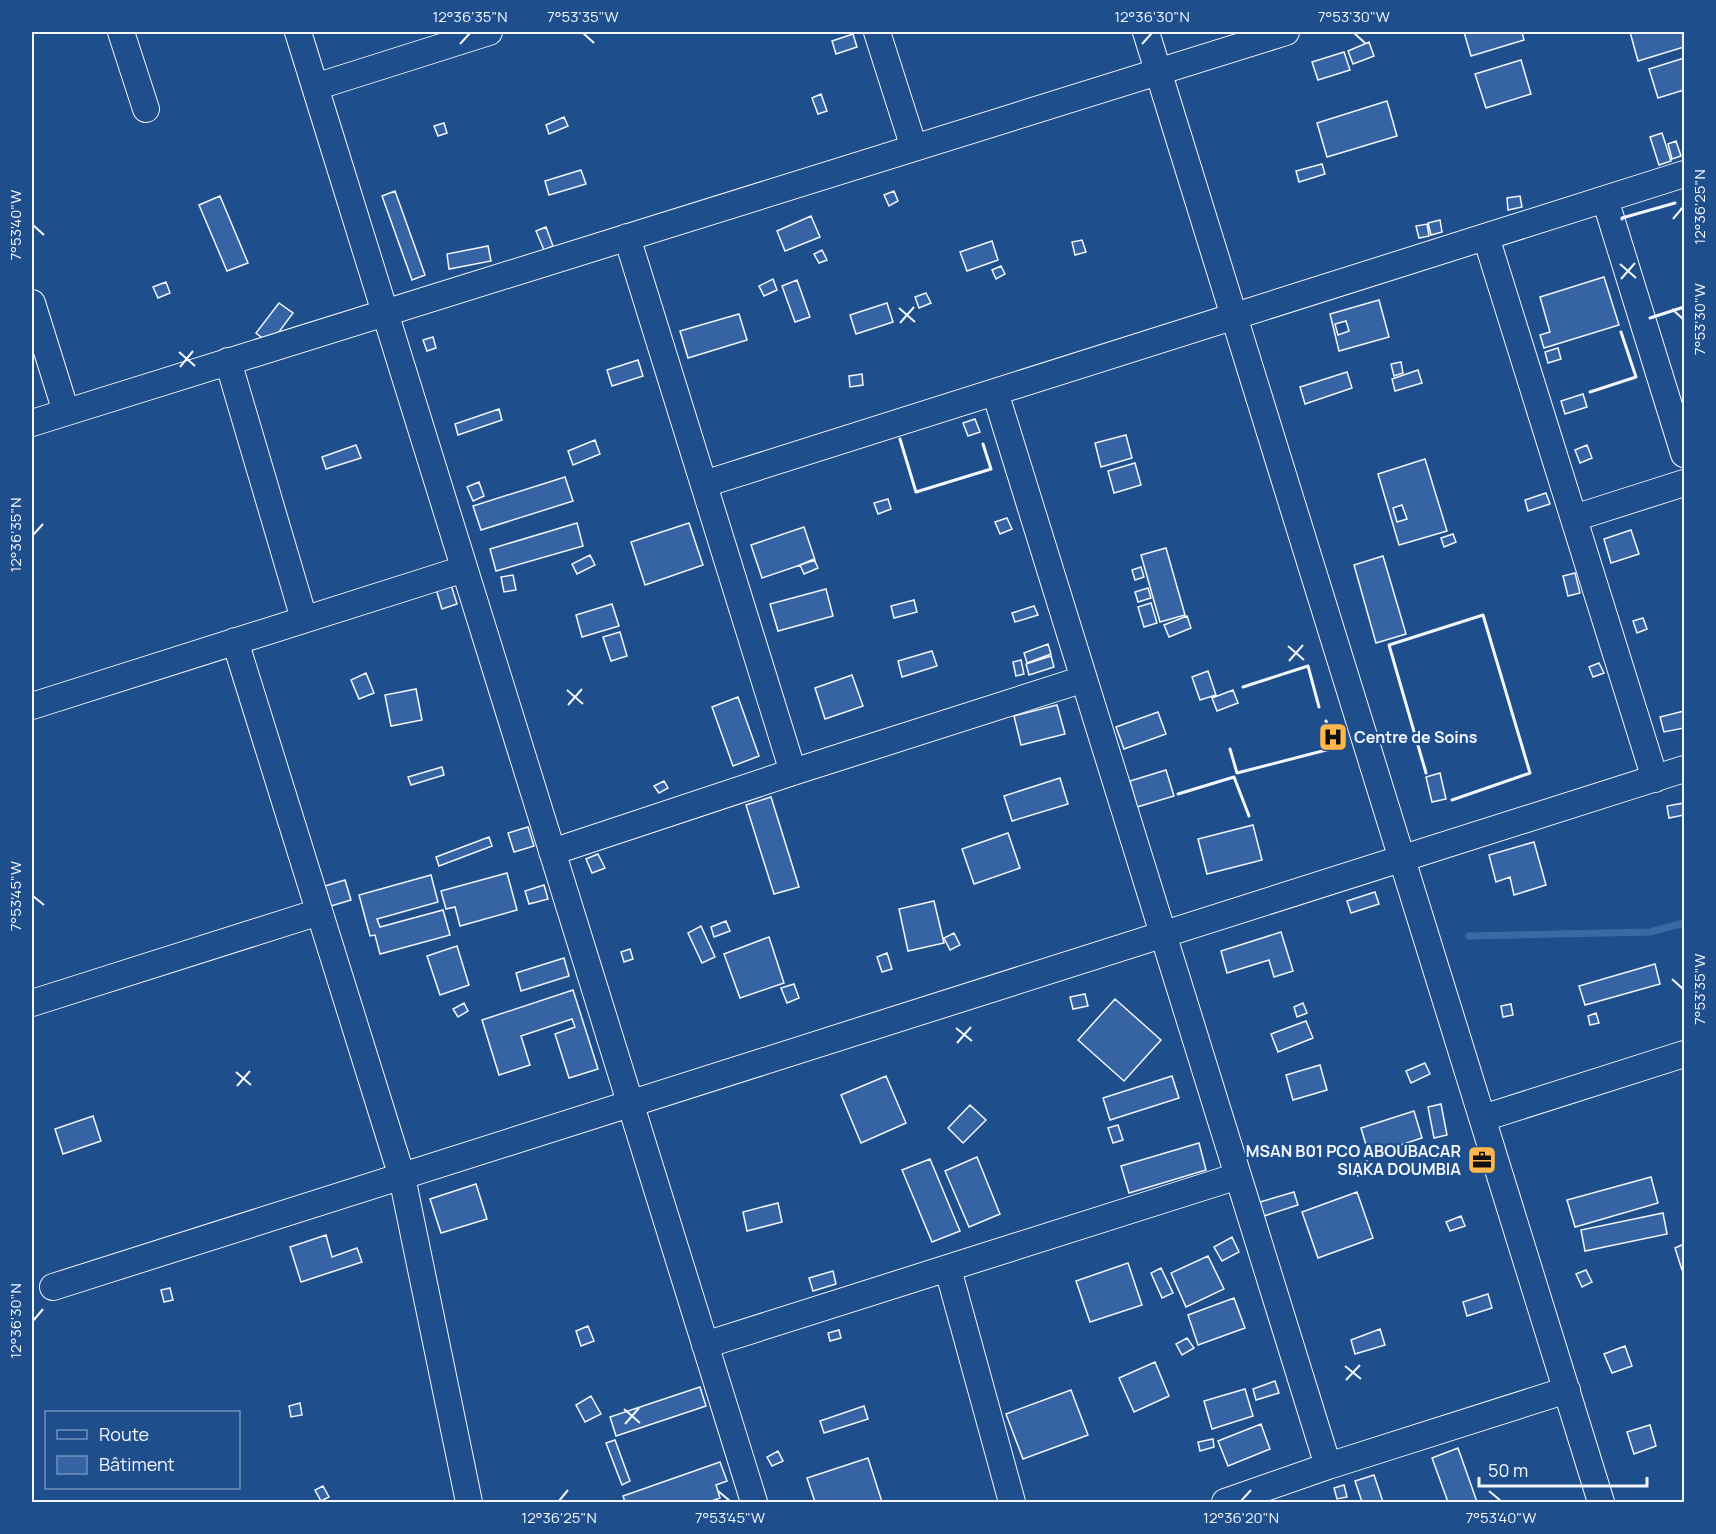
<svg xmlns="http://www.w3.org/2000/svg" width="1716" height="1534" font-family="Manrope,sans-serif">
<style>
.lines{fill:none;stroke-linecap:round;stroke-linejoin:round}
.stream{stroke:#3b69a3;stroke-width:7}
.building{fill:#3563a3;stroke:#f2f6ff;stroke-width:1.5;fill-rule:evenodd}
.minor-casing{stroke:#f2f6ff;stroke-width:28}
.minor{stroke:#1f4e8c;stroke-width:26}
.wall{stroke:#f2f6ff;stroke-width:3}
.ticks{fill:none;stroke:#f2f6ff;stroke-width:2}
.labels{text-anchor:middle;stroke-width:4.5;stroke-linejoin:round;paint-order:stroke}
.poi-label{font-size:16px;font-weight:bold;fill:#f2f6ff;stroke:#1f4e8c;text-anchor:start}
.neatline{fill:none;stroke:#f2f6ff;stroke-width:2}
.ticks-label{font-size:15px;text-anchor:middle;fill:#f2f6ff}
</style>
<rect width="100%" height="100%" fill="#1f4e8c"/>
<g class="lines">
<path class="stream" d="M1469,936L1650,932L1684,923"/>
</g>
<path class="building" d="M1464,32H1522L1524,40L1471,56Z
M1630,32H1684V47L1638,61Z
M853,34L857,47L836,54L832,41Z
M1369,42L1374,56L1353,64L1348,51Z
M1344,52L1350,70L1318,80L1312,62Z
M1684,58V90L1658,98L1649,69Z
M1521,60L1531,94L1486,108L1475,74Z
M821,94L827,111L818,114L812,98Z
M1387,101L1397,136L1327,157L1317,123Z
M564,117L568,126L549,134L546,125Z
M444,123L447,133L438,136L434,126Z
M1662,133L1671,161L1659,165L1650,137Z
M1676,141L1681,156L1672,159L1668,144Z
M1322,164L1325,174L1299,182L1296,171Z
M581,170L586,184L549,195L545,181Z
M395,191L425,275L412,280L382,196Z
M894,191L898,201L889,206L884,195Z
M220,196L248,263L227,271L199,205Z
M1520,196L1522,207L1508,210L1507,198Z
M811,216L820,237L785,251L777,231Z
M1440,220L1442,232L1431,235L1428,223Z
M1427,224L1429,236L1419,238L1416,226Z
M546,227L553,246L544,250L536,231Z
M1082,240L1086,252L1075,255L1072,242Z
M992,241L998,260L967,271L960,252Z
M488,246L491,261L449,269L447,254Z
M822,250L827,260L819,263L814,254Z
M1001,266L1005,274L996,279L992,270Z
M1604,277L1619,325L1544,348L1540,335L1550,332L1540,297Z
M773,279L777,290L764,296L759,286Z
M797,280L810,317L795,322L782,286Z
M166,282L170,293L158,298L153,287Z
M926,293L931,303L919,308L915,297Z
M1379,300L1389,337L1339,351L1330,314ZM1346,321L1349,331L1338,335L1335,324Z
M279,303L293,313L270,344L256,333Z
M887,303L893,322L856,334L850,315Z
M739,314L747,340L688,358L680,331Z
M433,337L436,348L427,351L423,340Z
M1558,348L1561,359L1548,363L1545,352Z
M638,360L643,376L612,386L607,370Z
M1401,362L1403,373L1394,376L1391,364Z
M1418,370L1422,383L1395,391L1392,379Z
M1347,372L1352,388L1305,404L1300,387Z
M862,374L863,385L850,387L849,376Z
M1583,394L1587,407L1565,414L1561,401Z
M499,409L502,420L458,435L455,424Z
M975,419L980,432L968,436L963,423Z
M1126,435L1132,458L1101,467L1095,443Z
M595,440L600,454L573,465L568,451Z
M356,445L361,458L326,469L322,457Z
M1587,445L1592,458L1580,463L1575,450Z
M1425,459L1447,531L1399,545L1378,474ZM1402,505L1407,519L1397,522L1393,508Z
M1135,463L1141,485L1114,493L1108,471Z
M565,477L573,501L481,530L473,506Z
M479,482L484,496L473,501L467,487Z
M1546,493L1550,504L1528,511L1525,500Z
M888,499L891,509L878,514L874,503Z
M1007,518L1012,529L1000,534L995,522Z
M577,523L583,546L496,571L490,549Z
M689,523L703,565L645,585L631,542Z
M804,527L815,560L762,578L751,545Z
M1631,530L1639,554L1611,563L1604,539Z
M1453,534L1456,542L1444,547L1441,538Z
M1166,548L1185,615L1160,622L1141,555Z
M590,555L595,565L577,574L572,564Z
M1383,556L1406,634L1376,643L1354,565Z
M814,559L818,568L804,574L800,565Z
M1141,567L1144,577L1135,580L1132,570Z
M1575,573L1580,593L1568,596L1563,576Z
M513,575L516,590L504,592L501,577Z
M451,585L457,604L442,609L436,589Z
M1148,588L1151,598L1138,602L1135,592Z
M826,589L833,616L778,631L770,604Z
M914,600L917,612L894,618L891,606Z
M1151,603L1157,623L1144,627L1138,607Z
M612,604L619,626L582,637L576,615Z
M1034,606L1038,615L1015,622L1012,613Z
M1187,616L1191,628L1169,637L1164,625Z
M1643,618L1647,629L1637,633L1633,621Z
M620,632L627,656L611,661L603,637Z
M1048,644L1051,654L1027,663L1024,653Z
M932,651L937,666L902,677L898,661Z
M1051,656L1054,667L1029,675L1026,664Z
M1021,660L1024,674L1016,676L1013,662Z
M1599,663L1604,673L1593,677L1589,667Z
M1208,671L1216,695L1200,700L1192,677Z
M366,673L374,693L359,699L351,680Z
M852,675L863,706L825,719L815,688Z
M416,689L422,720L391,726L385,695Z
M1233,690L1238,703L1217,711L1212,698Z
M738,697L759,756L733,766L712,707Z
M1057,705L1065,734L1021,745L1014,716Z
M1684,711V728L1664,732L1660,717Z
M1158,712L1166,734L1124,749L1116,727Z
M442,767L444,775L411,785L408,777Z
M1166,770L1174,796L1137,807L1130,781Z
M1440,773L1446,799L1432,802L1426,777Z
M1060,778L1068,804L1012,821L1004,796Z
M664,781L668,788L659,793L654,786Z
M771,797L799,887L774,894L746,805Z
M1684,803V815L1669,818L1667,806Z
M1253,825L1262,860L1207,874L1198,839Z
M528,827L534,846L514,852L508,833Z
M1008,833L1020,868L974,884L962,849Z
M489,837L492,846L439,866L436,857Z
M1534,842L1546,885L1514,895L1510,877L1496,882L1489,855Z
M598,854L605,868L592,873L586,859Z
M507,873L517,910L460,926L455,907L446,909L441,891Z
M431,875L438,902L377,919L380,927L443,910L450,935L380,954L375,935L370,936L359,895Z
M345,880L351,900L331,906L325,886Z
M544,885L548,899L529,904L525,891Z
M1375,892L1379,904L1351,913L1347,901Z
M934,901L944,943L908,951L899,909Z
M726,921L730,931L714,937L711,927Z
M701,926L715,957L702,963L688,933Z
M1281,932L1293,971L1274,977L1269,960L1227,973L1221,951Z
M954,933L960,945L950,950L944,938Z
M769,937L784,983L740,998L724,954Z
M457,946L469,985L440,995L427,956Z
M630,949L633,959L624,962L621,952Z
M887,953L892,969L882,972L877,957Z
M564,958L569,976L521,991L516,973Z
M1655,964L1660,984L1585,1005L1579,986Z
M794,984L799,998L787,1003L781,988Z
M573,990L598,1069L569,1078L555,1034L575,1027L572,1019L521,1036L530,1065L499,1075L482,1020Z
M1085,994L1088,1006L1073,1009L1070,997Z
M1115,999L1161,1040L1124,1081L1078,1040Z
M464,1003L468,1011L458,1017L453,1009Z
M1303,1003L1307,1013L1297,1017L1294,1007Z
M1511,1004L1513,1015L1503,1017L1501,1006Z
M1596,1013L1599,1023L1590,1025L1588,1016Z
M1306,1021L1313,1038L1278,1052L1271,1034Z
M1425,1063L1430,1074L1411,1083L1406,1071Z
M1320,1065L1327,1090L1293,1100L1286,1075Z
M886,1076L906,1123L861,1143L841,1095Z
M1172,1076L1179,1098L1110,1120L1103,1098Z
M1441,1104L1447,1135L1434,1138L1428,1107Z
M970,1105L986,1120L963,1143L948,1128Z
M1414,1111L1422,1138L1369,1155L1361,1128Z
M93,1116L101,1141L63,1154L55,1129Z
M1118,1125L1123,1140L1113,1143L1108,1128Z
M1199,1143L1206,1170L1129,1193L1121,1166Z
M977,1157L1000,1214L969,1227L945,1171Z
M930,1159L960,1231L932,1242L902,1170Z
M1367,1161L1371,1171L1358,1176L1355,1166Z
M1651,1177L1658,1203L1575,1227L1567,1200Z
M476,1184L487,1219L441,1233L430,1199Z
M1294,1192L1298,1205L1264,1216L1260,1202Z
M1357,1192L1373,1238L1318,1258L1302,1212Z
M778,1203L782,1222L747,1231L743,1212Z
M1663,1213L1667,1234L1585,1251L1581,1230Z
M1461,1216L1465,1226L1450,1231L1446,1222Z
M326,1235L332,1257L357,1248L362,1262L301,1282L290,1247Z
M1232,1237L1239,1252L1222,1261L1214,1247Z
M1684,1244V1270H1682L1675,1248Z
M1208,1256L1224,1289L1186,1307L1171,1273Z
M1128,1263L1142,1305L1090,1322L1076,1281Z
M1161,1268L1173,1293L1162,1298L1151,1273Z
M1586,1270L1592,1282L1582,1287L1576,1274Z
M833,1271L836,1284L813,1291L809,1278Z
M170,1288L173,1300L164,1302L161,1290Z
M1488,1294L1492,1308L1467,1316L1463,1302Z
M1234,1298L1245,1328L1198,1345L1188,1315Z
M588,1326L594,1341L581,1346L576,1331Z
M1380,1329L1385,1345L1355,1354L1351,1340Z
M839,1330L841,1338L830,1341L828,1333Z
M1187,1338L1194,1348L1182,1355L1176,1344Z
M1625,1346L1632,1366L1612,1373L1604,1354Z
M1155,1362L1169,1396L1134,1412L1119,1378Z
M1275,1381L1279,1393L1256,1400L1253,1389Z
M700,1387L706,1406L616,1436L610,1417Z
M1245,1389L1253,1416L1212,1429L1204,1401Z
M1071,1390L1088,1435L1023,1459L1006,1414Z
M591,1396L601,1414L585,1422L576,1405Z
M300,1403L302,1415L291,1417L289,1406Z
M864,1406L868,1419L824,1433L820,1421Z
M1261,1424L1270,1449L1228,1466L1218,1441Z
M1650,1425L1656,1446L1634,1454L1627,1432Z
M1213,1439L1214,1447L1200,1451L1198,1442Z
M615,1440L630,1481L622,1485L606,1443Z
M1458,1448L1477,1502H1448L1432,1458Z
M778,1451L783,1461L772,1466L767,1457Z
M868,1458L882,1502H815L807,1478Z
M720,1462L727,1481L716,1485L720,1498L709,1502H625L623,1496Z
M1374,1475L1383,1502H1362L1355,1481Z
M1344,1485L1347,1497L1337,1499L1334,1488Z
M323,1486L329,1497L321,1501L315,1490Z"/>
<g class="lines">
<g class="minor-casing">
<path id="minor" d="M121,32L146,109
M298,32L754,1502
M877,32L914,148
M1146,32L1601,1502
M315,87L489,32
M1605,199L1684,454
M627,237L793,772
M1486,237L1655,779
M32,303L66,412
M228,361L304,619
M995,392L1328,1466
M32,423L1286,32
M704,484L1684,174
M1574,518L1684,483
M235,641L402,1177L469,1502
M32,706L464,569
M552,852L793,772L1084,679
M32,1003L319,912
M1483,1118L1684,1054
M948,1269L1012,1502
M53,1287L1684,769
M705,1345L1238,1176
M1225,1502L1328,1466L1567,1390"/>
</g>
<use href="#minor" class="minor"/>
<path class="wall" d="M1622,219V218L1675,203
M1650,318L1684,307
M1590,392L1636,377L1621,332
M900,439L916,492L991,469L983,444
M1243,687L1308,666L1319,707
M1230,749L1237,773L1334,748L1326,721
M1426,773L1389,645L1483,615L1530,773L1452,800
M1178,794L1234,777L1249,816"/>
</g>
<path class="ticks" d="M583,33L594,43M1354,33L1365,43M460,44L470,33M1142,44L1152,33M1673,219L1683,207M33,225L44,235M1620,264L1636,278M1621,279L1635,263M899,308L915,322M1672,309L1683,319M900,323L914,307M179,352L195,366M180,367L193,351M33,535L43,524M1288,646L1304,660M1289,661L1303,645M567,690L583,704M568,705L582,689M33,896L44,905M1672,979L1683,989M956,1028L972,1041M957,1043L971,1027M236,1072L251,1085M237,1086L250,1071M33,1321L43,1309M1345,1366L1361,1379M1346,1380L1360,1365M624,1409L640,1423M625,1424L639,1408M718,1491L730,1501M1489,1491L1501,1501M559,1501L568,1490M1241,1501L1251,1490"/>
<defs>
<g id="hospital-square" transform="scale(1.5)"><rect x="-9" y="-9" width="18" height="18" rx="4" fill="#ffb74d" stroke="#1f4e8c"/><path d="M-5-5h3v3.5h4V-5h3V5h-3V1.5h-4V5h-3Z" fill="#111"/></g>
<g id="office-square" transform="scale(1.5)"><rect x="-9" y="-9" width="18" height="18" rx="4" fill="#ffb74d" stroke="#1f4e8c"/><path d="M-6-3h4V-5.5h4V-3h4V5H-6ZM-1-4.5V-3h2v-1.5ZM-6 0V1H6V0Z" fill="#111"/></g>
</defs>
<g fill-rule="evenodd">
<use href="#hospital-square" x="1333" y="737"/>
<use href="#office-square" x="1482" y="1160"/>
</g>
<g class="labels">
<g class="poi-label">
<text x="1354" y="743">Centre de Soins</text>
<text x="1461" y="1157" text-anchor="end">MSAN B01 PCO ABOUBACAR<tspan x="1461" dy="18">SIAKA DOUMBIA</tspan></text>
</g>
</g>
<rect width="1716" height="1534" fill="none" stroke="#1f4e8c" stroke-width="66"/>
<rect x="45" y="1411" width="195" height="78" fill="#1f4e8c" stroke="#7391ba" stroke-width="1.5"/>
<rect x="57" y="1430" width="30" height="9" fill="#1f4e8c" stroke="#7391ba" stroke-width="1.5"/>
<text x="99" y="1441" font-size="18" fill="#f2f6ff">Route</text>
<rect x="57" y="1456" width="30" height="18" fill="#3563a3" stroke="#7391ba" stroke-width="1.5"/>
<text x="99" y="1471" font-size="18" fill="#f2f6ff">Bâtiment</text>
<path d="M1479 1477v9h168v-9" fill="none" stroke="#f2f6ff" stroke-width="3"/>
<text x="1488" y="1477" font-size="18" fill="#f2f6ff" stroke="#1f4e8c" stroke-width="4.5" paint-order="stroke">50 m</text>
<rect x="33" y="33" width="1650" height="1468" class="neatline"/>
<g class="ticks-label">
<text x="470" y="22">12°36'35"N</text>
<text x="583" y="22">7°53'35"W</text>
<text x="1152" y="22">12°36'30"N</text>
<text x="1354" y="22">7°53'30"W</text>
<text transform="translate(1700 207) rotate(-90)" y="5">12°36'25"N</text>
<text transform="translate(16 225) rotate(-90)" y="5">7°53'40"W</text>
<text transform="translate(1700 319) rotate(-90)" y="5">7°53'30"W</text>
<text transform="translate(16 535) rotate(-90)" y="5">12°36'35"N</text>
<text transform="translate(16 896) rotate(-90)" y="5">7°53'45"W</text>
<text transform="translate(1700 989) rotate(-90)" y="5">7°53'35"W</text>
<text transform="translate(16 1321) rotate(-90)" y="5">12°36'30"N</text>
<text x="559" y="1523">12°36'25"N</text>
<text x="730" y="1523">7°53'45"W</text>
<text x="1241" y="1523">12°36'20"N</text>
<text x="1501" y="1523">7°53'40"W</text>
</g>
</svg>
